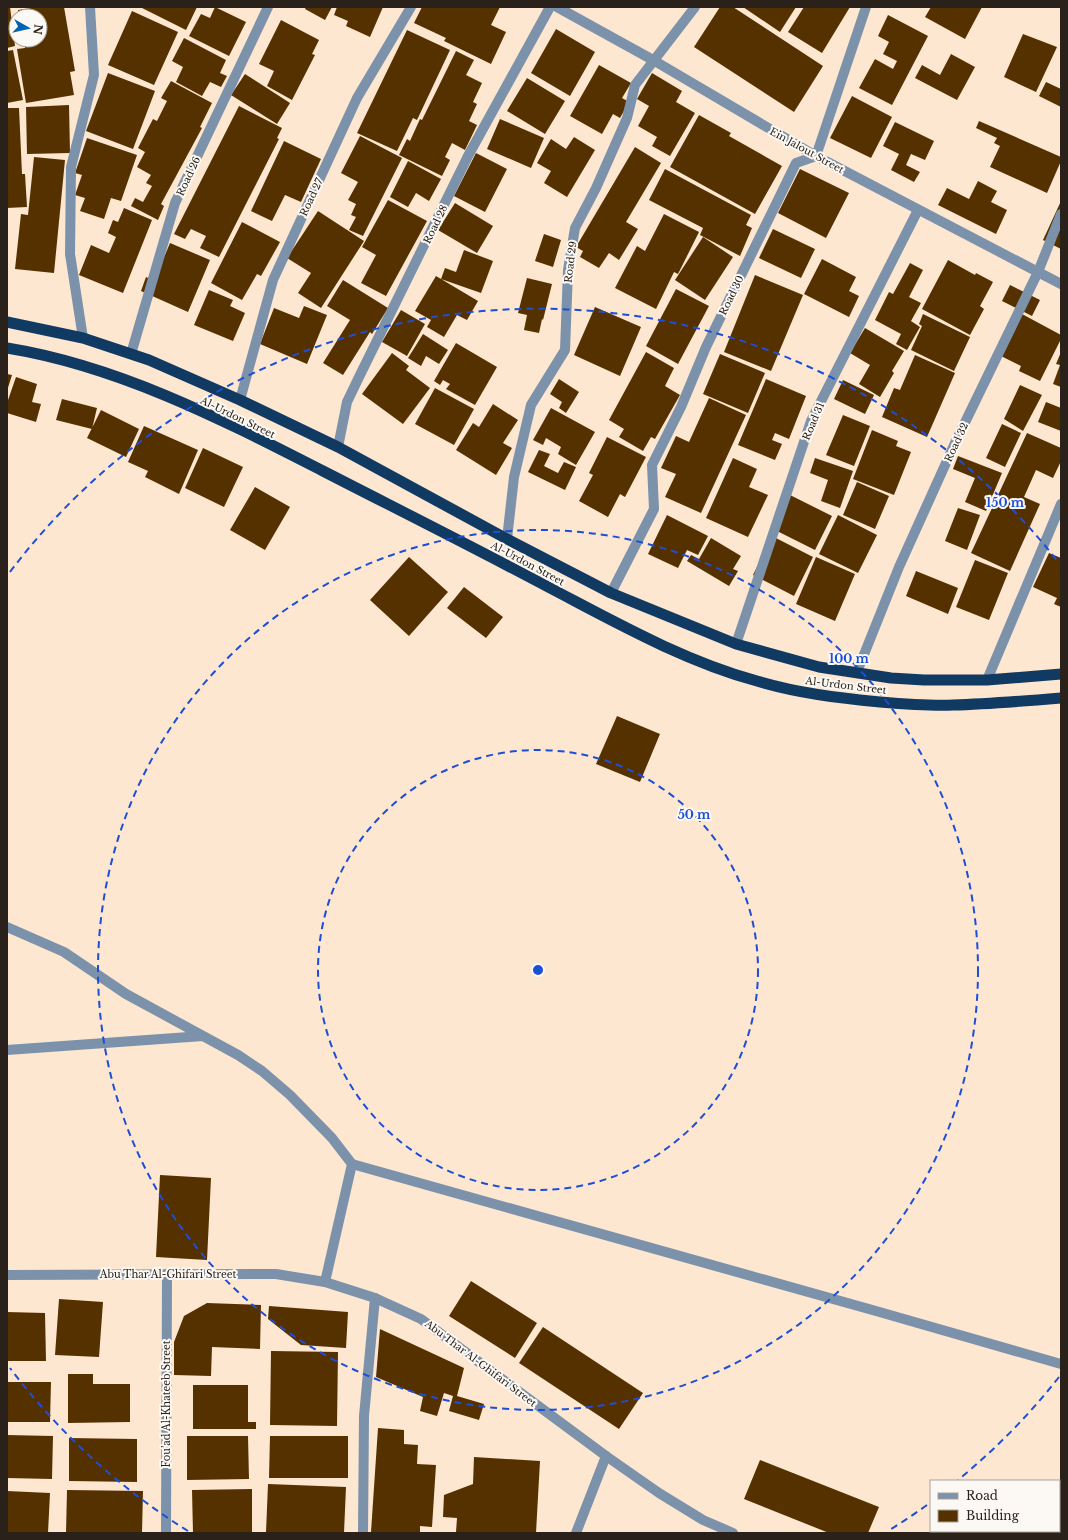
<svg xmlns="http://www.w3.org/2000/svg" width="1068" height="1540" font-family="'Libre Baskerville',serif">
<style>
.building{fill:#563100}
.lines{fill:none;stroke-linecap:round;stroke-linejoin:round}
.service{stroke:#7b92aa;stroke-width:10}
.minor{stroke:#7b92aa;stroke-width:10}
.tertiary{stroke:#7b92aa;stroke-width:10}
.trunk{stroke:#113a62;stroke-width:11}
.ring{fill:none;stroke:#1d4ed8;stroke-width:2;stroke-dasharray:7 5}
.labels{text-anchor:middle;stroke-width:4;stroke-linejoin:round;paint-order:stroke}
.street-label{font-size:10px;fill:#2a221a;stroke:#fcf8f3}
.centre{fill:#1d4ed8;stroke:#fcf8f3;stroke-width:2}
.ring-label{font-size:12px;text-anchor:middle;font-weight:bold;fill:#1d4ed8;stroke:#fcf8f3;stroke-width:4;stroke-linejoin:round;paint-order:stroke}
</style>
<rect width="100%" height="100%" fill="#fde7d1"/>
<path class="building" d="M7,7H10L15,46L7,48Z
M38,7H64L75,71L70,72L74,95L26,103L17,49L25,48L24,40H40V16H19L18,10Z
M140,7H197L186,30Z
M215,7L246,22L229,56L189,36L201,14L210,18Z
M306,7H332L325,20L305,9Z
M337,7H383L370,37L346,26L348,21L334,15Z
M422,7H500L491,25L506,32L491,64L444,41L446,38L414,23Z
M720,7H733L823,66L794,112L694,47Z
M743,7H796L780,32Z
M804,7H850L822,53L788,32Z
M931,7H982L965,39L925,17Z
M132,11L178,32L154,85L108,65Z
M888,15L928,36L892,105L859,88L875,59L893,69L897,61L883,54L889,42L878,36Z
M281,20L319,40L312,54L315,55L292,100L267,86L274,71L259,64Z
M556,29L595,52L570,96L531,73Z
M407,30L450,50L417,120L413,118L397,151L357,133Z
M1023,34L1057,47L1036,92L1004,77Z
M184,38L226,60L220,73L227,76L221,87L210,82L202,96L176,82L183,67L172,61Z
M13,50L23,100L7,103V51Z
M456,51L474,60L466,75L482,83L473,102L477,104L469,121L477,125L465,150L452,143L445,157L450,160L442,176L399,155L407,139L410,141L420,119L422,120Z
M951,54L975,67L957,100L915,78L922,65L940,75Z
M599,65L631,83L622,98L629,102L620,118L613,114L602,134L570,116Z
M108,73L155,91L133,149L86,131Z
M652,73L682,91L676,102L695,113L670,156L652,146L657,137L638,126L649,106L637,99Z
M245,74L290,103L277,124L231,95Z
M527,78L565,101L545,134L507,111Z
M171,81L212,103L200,127L202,128L161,204L164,206L158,220L131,206L135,198L143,202L152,186L146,183L151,175L137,167L145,152L138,148L153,119L157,121L167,101L161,98Z
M1046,82L1061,89V107L1039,96Z
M852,96L892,117L871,158L830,138Z
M69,105L70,153L27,154L26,107Z
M239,106L282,128L277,138L279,139L219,257L200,248L206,236L191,229L185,239L174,234Z
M7,108H19L22,174H25L27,207L7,208Z
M699,115L731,133L729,136L782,166L755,214L670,167Z
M500,119L544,138L531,168L487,149Z
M979,121L1061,157V161L1047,193L990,167L1000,146L994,143L997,138L976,128Z
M895,122L934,141L925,160L911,154L906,165L920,172L914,182L891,170L899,154L883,146Z
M360,136L402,158L363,236L349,230L356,217L351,215L356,204L348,200L358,182L341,173Z
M574,137L595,150L567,197L544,183L551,171L537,163L551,139L566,149Z
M87,138L137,155L121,201L111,198L104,219L80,211L85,198L75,195L82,175L75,173Z
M284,141L321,159L301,202L285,195L272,221L251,211Z
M635,147L661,163L626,222L638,229L619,260L609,253L599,268L580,257L583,251L576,247Z
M476,153L507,169L485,212L454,196Z
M34,157L65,160L54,273L15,269L21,214L28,215Z
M408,161L441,179L429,201L416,193L408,207L390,197Z
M665,169L751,215L746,225L752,228L740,256L700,235L703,228L649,200Z
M800,169L849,193L826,238L778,213Z
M978,181L997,191L991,202L1007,210L996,234L938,205L947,188L969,199Z
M388,200L427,221L386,296L361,283L376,255L362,247Z
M1061,201V249L1043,240Z
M455,203L493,226L477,253L438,230Z
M124,208L152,220L123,293L79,275L91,245L109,253L116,237L108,233L113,220L118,222Z
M318,211L364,241L321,308L298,293L311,273L287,258Z
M664,214L699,232L678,274L674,272L656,309L615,288L637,246L645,251Z
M242,222L280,242L261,276L257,274L242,300L211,283Z
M773,229L815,249L801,278L759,258Z
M544,234L561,240L553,267L535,261Z
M703,237L733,257L705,300L675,280Z
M170,243L210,260L188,312L141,291L146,277L154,281Z
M464,250L493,261L481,293L441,279L445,268L456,272Z
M822,259L856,277L849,291L859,296L849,317L804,294Z
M948,260L975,275L976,273L993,282L980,306L984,309L970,335L922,309Z
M910,263L923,270L909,297L921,303L911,321L920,327L907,350L896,344L901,334L875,320L889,292L893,294Z
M755,275L803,295L771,371L724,352Z
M436,276L478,301L467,320L457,315L444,337L427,327L431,320L415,311Z
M527,278L552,284L543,320L542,319L539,333L524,330L527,315L518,313Z
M343,280L388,308L372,334L370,332L343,375L323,363L350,320L327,306Z
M1010,285L1040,300L1032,316L1002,301Z
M676,289L709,306L678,364L646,346Z
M209,290L233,300L230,306L245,313L233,341L194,325Z
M304,306L327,315L307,364L260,344L274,308L299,318Z
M595,307L641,327L620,376L574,355Z
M401,310L425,324L407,356L382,342Z
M923,314L970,337L954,371L911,350L922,326L919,324Z
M1022,314L1061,335V339L1040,381L1019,371L1021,366L1001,356Z
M865,328L904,351L892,371L894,373L880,397L859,384L870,365L850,353Z
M423,334L448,350L439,364L426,356L421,366L408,358Z
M456,343L497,367L475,405L446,389L450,384L443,380L440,385L434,381Z
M646,352L674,368L665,386L680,395L655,439L651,437L643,451L619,437L624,429L609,420Z
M1061,352V387L1053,384L1060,365L1056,364Z
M392,353L409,366L406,370L430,388L403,424L362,394Z
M720,354L765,373L748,413L703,394Z
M915,355L955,373L927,437L882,417L894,388L900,390Z
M7,374L12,375L7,391Z
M16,377L37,384L32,402L41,404L36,422L7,413V403Z
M559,379L579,392L566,413L559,408L562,402L550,394Z
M766,379L806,396L789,439L775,433L772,440L782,444L775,460L738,445Z
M843,380L874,395L865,414L834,399Z
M1020,385L1042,395L1023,431L1004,419Z
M435,388L474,409L454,445L415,424Z
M709,398L746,415L701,513L665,497L676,474L661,468L676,436L689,442Z
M62,399L97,408L92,429L56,420Z
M1046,402L1061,408V431L1038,422Z
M493,404L518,420L503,443L512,448L496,475L456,450L473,423L479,427Z
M551,408L595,432L576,465L558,454L561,447L546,438L543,445L533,440Z
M101,410L139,429L126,457L87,438Z
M843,415L870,426L854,466L826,455Z
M1002,424L1021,433L1005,467L986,458Z
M144,426L198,450L179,494L145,477L148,471L128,462Z
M872,430L898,441L896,446L911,452L894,495L853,479Z
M1027,433L1061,448V461L1053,478L1036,470L1024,497L1040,504L1010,571L971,553Z
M607,437L646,457L625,497L620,494L608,517L579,501L593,475L589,473Z
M203,448L243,467L224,507L185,488Z
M539,450L550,454L544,466L558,473L564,462L576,467L565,490L528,472Z
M958,456L1002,473L986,511L965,502L975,478L953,469Z
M733,458L757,469L749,487L768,495L748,537L706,518Z
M815,458L853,471L840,508L821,501L828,480L810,473Z
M857,482L889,496L875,529L843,515Z
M255,487L290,507L265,550L230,530Z
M790,495L832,516L815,550L773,529Z
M958,508L980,515L967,550L945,541Z
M667,515L708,536L698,555L687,550L678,568L648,554Z
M838,515L877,535L858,573L819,554Z
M772,536L813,557L794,596L753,575Z
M711,538L741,556L733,569L738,571L729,586L687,561L691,555L699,559Z
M1049,553L1061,558V607L1054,604L1057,598L1033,587Z
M409,557L448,592L409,636L370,600Z
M816,557L855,574L835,621L796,604Z
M975,560L1008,573L989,620L956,607Z
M916,571L958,588L948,614L906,596Z
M464,587L503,617L486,638L447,608Z
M617,716L660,734L640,782L596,764Z
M160,1175L211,1178L207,1260L156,1257Z
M471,1281L537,1323L515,1358L449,1316Z
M59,1299L103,1302L99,1357L55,1355Z
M207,1303L261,1305L260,1349L212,1347L211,1376L174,1375V1342L184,1316Z
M269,1306L348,1312L346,1348L301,1345L268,1319Z
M7,1312L45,1313L46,1361H7Z
M543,1327L643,1393L619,1429L519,1363Z
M380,1329L464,1368L457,1396L484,1404L479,1420L449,1411L453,1396L444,1393L437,1416L420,1411L423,1397L376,1377Z
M271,1351L338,1352L337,1426L270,1425Z
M68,1374H93V1384H130V1422L68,1423Z
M7,1382H51L50,1422H7Z
M193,1385H248V1422H256V1429H193Z
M378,1428L404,1430V1444L418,1445L417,1464L436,1465L432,1527L420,1526V1533L371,1532Z
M7,1435L53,1436L52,1479L7,1478Z
M187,1436H248L249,1479L187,1480Z
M270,1436H348V1478H269Z
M69,1438L137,1439V1482L69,1481Z
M474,1457L540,1461L536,1533L456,1532L457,1518L443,1517L444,1495L473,1484Z
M760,1460L879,1507L868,1533H829L744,1499Z
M268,1484L346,1487L344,1533L266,1532Z
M252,1489V1533H193L192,1490Z
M67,1490L143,1491L142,1533H66Z
M7,1491L50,1493L48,1533H7Z
M969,1531H991L996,1533H969Z"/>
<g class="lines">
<path class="service" d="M131,354L175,203L268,7
M240,400L273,280L357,98L411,7
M338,447L347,402L360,375L468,156L550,7
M507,539L514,477L531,405L565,350L568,270L575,228L596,188L627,118L635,85L695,7
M611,593L654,509L652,465L681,407L706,347L796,163L816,156L866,7
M736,644L811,421L918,210
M857,672L899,567L955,443L1038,272L1061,214
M987,680L1061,504
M352,1164L876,1311L1061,1364
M363,1533L364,1416L375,1298"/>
<path class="minor" d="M83,338L70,254L71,167L94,75L90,7
M7,927L64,952L126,994L238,1055L262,1071L290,1095L332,1138L352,1164L325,1282
M7,1050L203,1036
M166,1533L167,1274
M576,1533L606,1456"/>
<path class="tertiary" d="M557,7L653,60L816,156L1061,284
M7,1275L276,1274L325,1282L375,1298L421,1319L606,1456L659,1493L703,1520L733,1533"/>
<path class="trunk" d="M7,322L83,338L149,360L240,400L338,447L507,539L611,593L736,644L819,667L891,678L924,680H987L1061,674
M7,348C119,366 223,420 323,471C399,510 475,548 550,588C617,623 684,661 757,681C797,693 838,698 880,702C904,704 929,706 953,705C989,704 1025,701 1061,698"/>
</g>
<g class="ring">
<circle cx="538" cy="970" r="220"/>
<circle cx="538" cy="970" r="440"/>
<path d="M1059 1377A661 661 0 0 1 958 1480M927 1505A661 661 0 0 1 888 1531M188 1531A661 661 0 0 1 10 1368M10 572A661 661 0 0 1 1059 563"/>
</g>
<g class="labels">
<g class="street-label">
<text transform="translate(807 150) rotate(29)" y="4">Ein Jalout Street</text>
<text transform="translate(188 176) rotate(-65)" y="4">Road 26</text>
<text transform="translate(311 197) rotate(-65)" y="4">Road 27</text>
<text transform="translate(435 224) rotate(-64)" y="4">Road 28</text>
<text transform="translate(570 262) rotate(-83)" y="4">Road 29</text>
<text transform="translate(731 295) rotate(-64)" y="4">Road 30</text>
<text transform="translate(238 417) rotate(26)" y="4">Al-Urdon Street</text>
<text transform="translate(813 421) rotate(-67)" y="4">Road 31</text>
<text transform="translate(956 442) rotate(-65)" y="4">Road 32</text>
<text transform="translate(528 563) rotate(28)" y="4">Al-Urdon Street</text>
<text transform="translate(846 685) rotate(7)" y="4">Al-Urdon Street</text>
<text x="168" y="1278">Abu Thar Al-Ghifari Street</text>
<text transform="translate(481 1363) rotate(37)" y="4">Abu Thar Al-Ghifari Street</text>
<text transform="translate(166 1404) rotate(-90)" y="4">Fou’ad Al-Khateeb Street</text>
</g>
</g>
<circle cx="538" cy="970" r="6" class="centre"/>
<g class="ring-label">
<text x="1005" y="507">150 m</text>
<text x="849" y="663">100 m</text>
<text x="694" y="819">50 m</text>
</g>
<rect width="1068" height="1540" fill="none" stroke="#2a221a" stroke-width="16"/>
<rect x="930" y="1480" width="130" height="52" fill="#fcf8f3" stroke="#a8a29c"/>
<rect x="938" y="1493" width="20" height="6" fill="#7b92aa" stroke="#a8a29c"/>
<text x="966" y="1500" font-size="12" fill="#2a221a">Road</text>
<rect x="938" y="1510" width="20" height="12" fill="#563100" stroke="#a8a29c"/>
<text x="966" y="1520" font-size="12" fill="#2a221a">Building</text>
<g transform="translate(28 28) rotate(98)"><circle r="19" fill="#fcf8f3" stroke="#a8a29c"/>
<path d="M0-3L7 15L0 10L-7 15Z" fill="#0264b1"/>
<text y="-6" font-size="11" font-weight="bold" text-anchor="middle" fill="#2a221a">N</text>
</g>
</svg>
